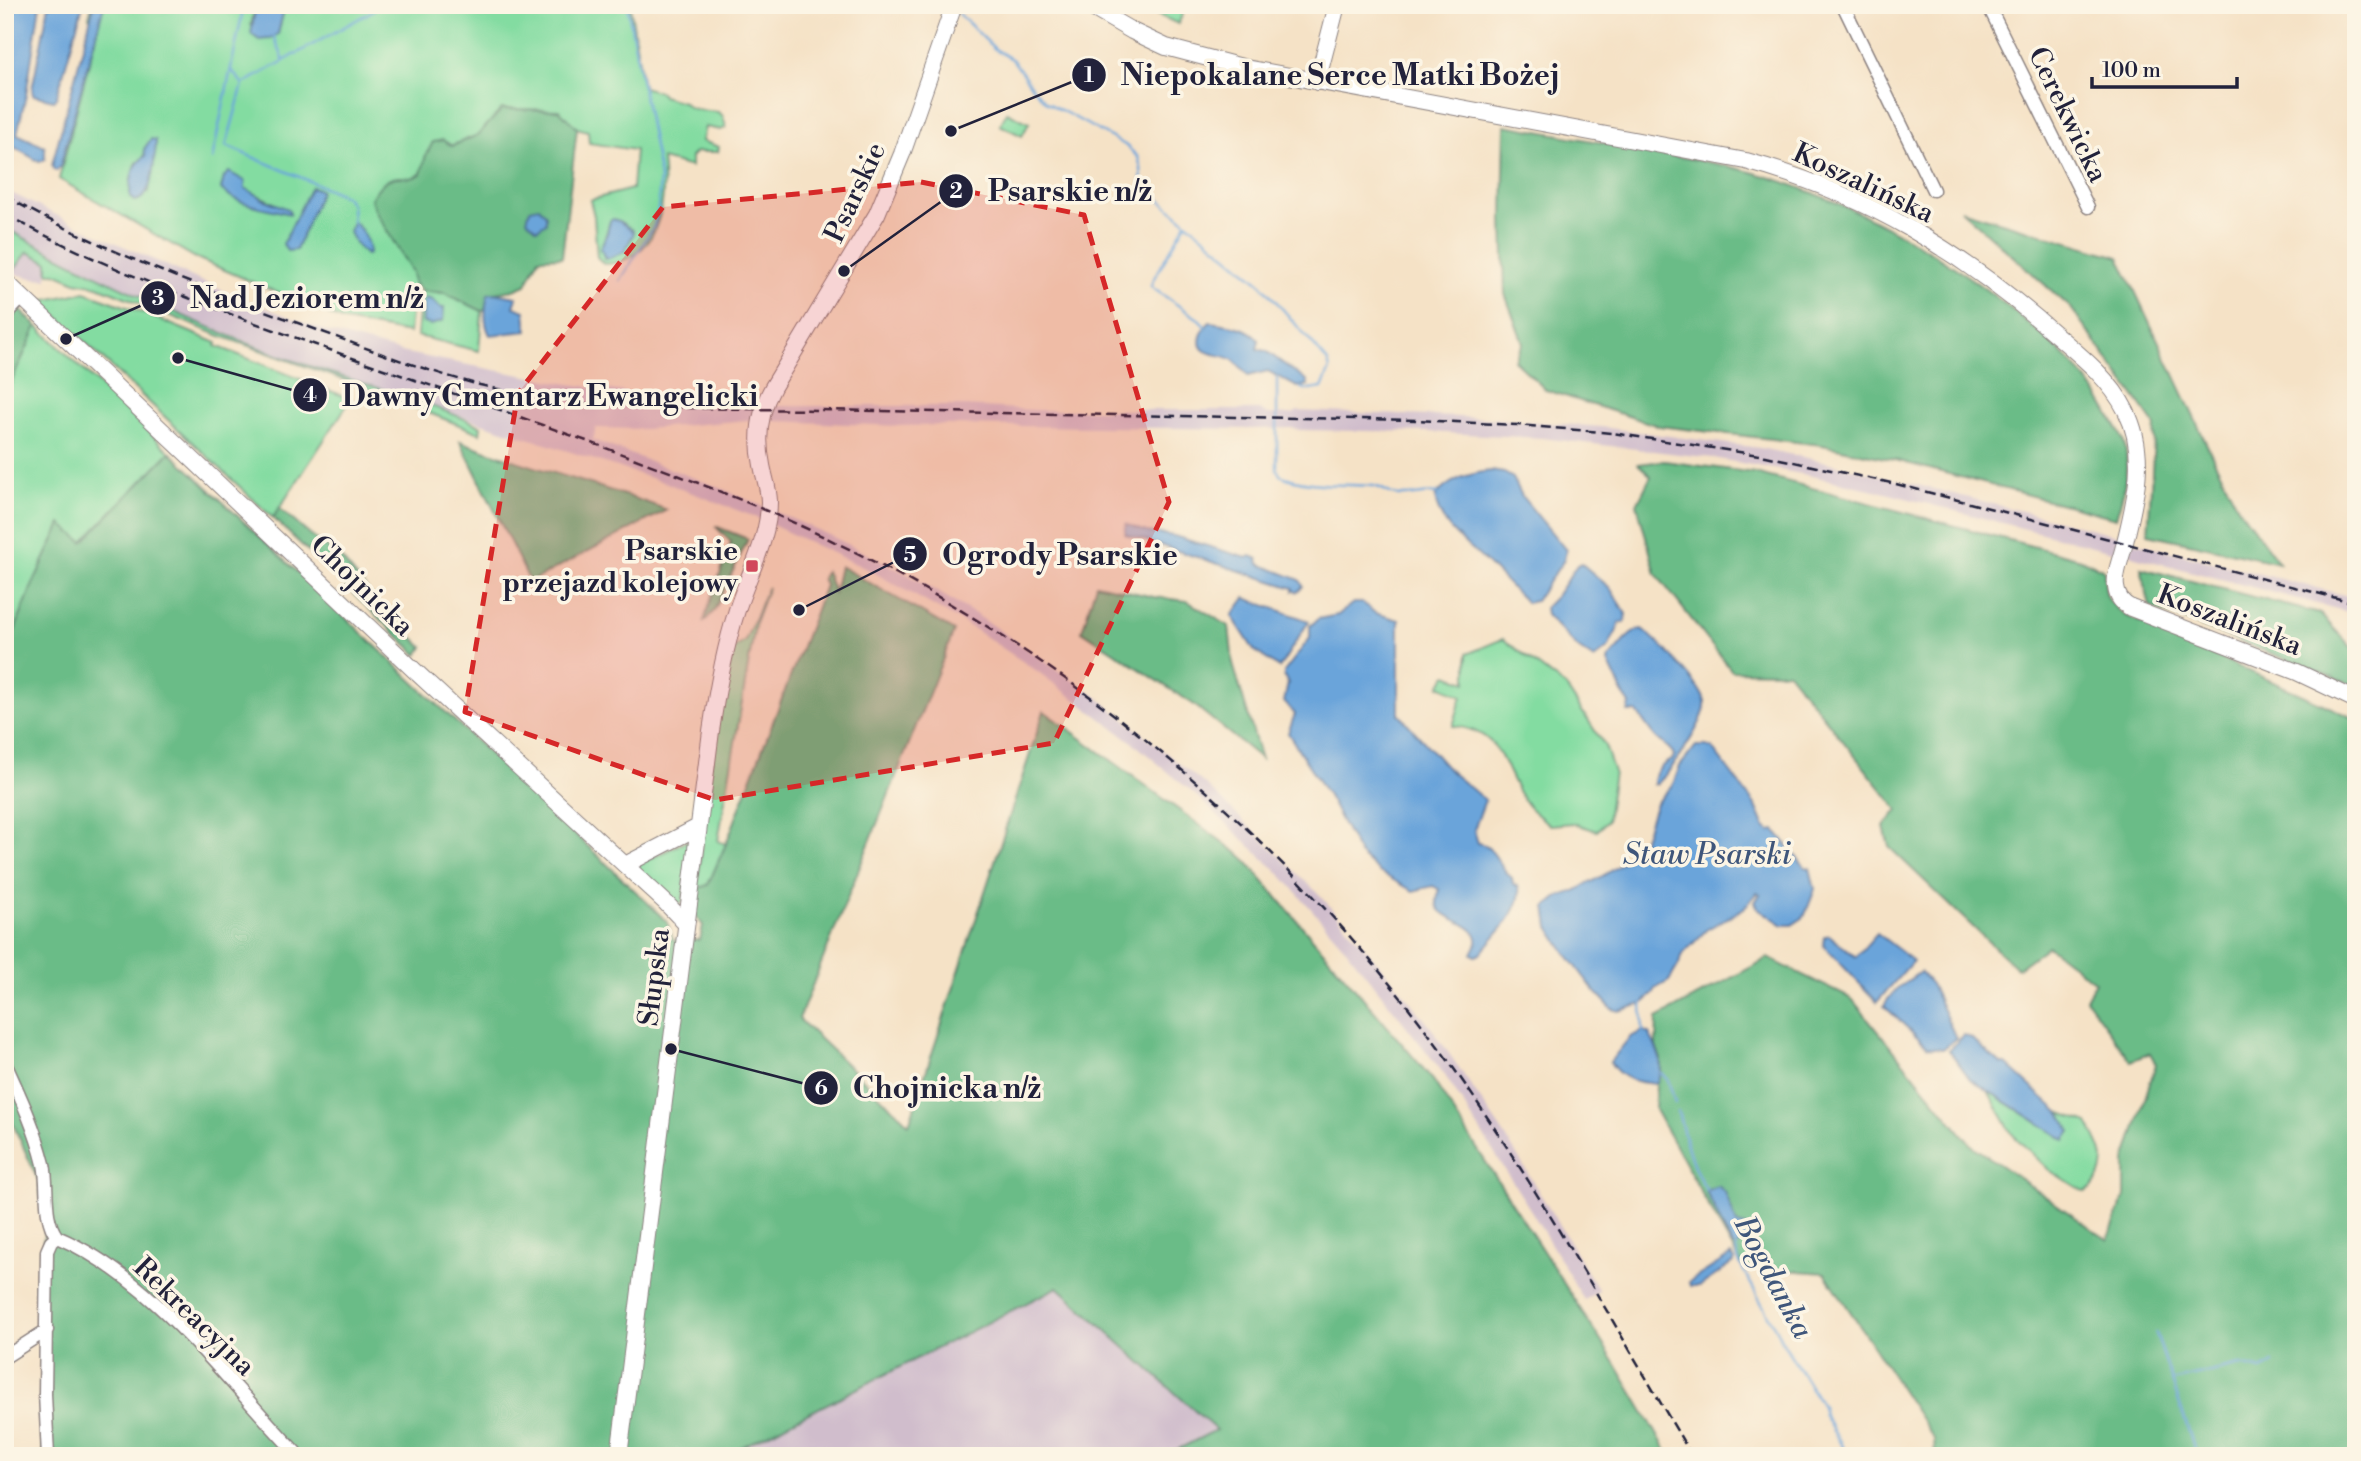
<svg xmlns="http://www.w3.org/2000/svg" width="2361" height="1461" font-family="'Libre Bodoni',serif">
<style>
.industrial{fill:#d0bdcc}
.green{fill:#83dca1;stroke:#527f6e;stroke-width:2;fill-rule:evenodd}
.forest{fill:#6abc87;stroke:#466f61;stroke-width:2}
.water{fill:#6aa4da;stroke:#46638a;stroke-width:2}
.lines{fill:none;stroke-linecap:round;stroke-linejoin:round}
.stream{stroke:#6aa4da;stroke-width:2.5}
.street-casing{stroke:#8c8280;stroke-width:15}
.secondary-casing{stroke:#8c8280;stroke-width:18}
.street{stroke:#fff;stroke-width:12}
.secondary{stroke:#fff;stroke-width:16}
.rail{stroke:#22223b;stroke-width:2.5;stroke-dasharray:10 5;stroke-linecap:butt}
.marked{fill:#d62828;fill-opacity:0.2;stroke:#d62828;stroke-width:5;stroke-dasharray:14 9;stroke-linejoin:round}
.poi-dot{fill:#d1495b;stroke:#fcf5e5;stroke-width:2.5}
.labels{text-anchor:middle;stroke-width:7;stroke-linejoin:round;paint-order:stroke}
.street-label{font-size:28px;fill:#22223b;stroke:#fcf5e5}
.poi-label{font-size:28px;font-weight:bold;fill:#22223b;stroke:#fcf5e5;text-anchor:end}
.water-label{font-size:30px;font-style:italic;fill:#3f567b;stroke:#fcf5e5}
.leader{fill:none;stroke:#22223b;stroke-width:2.5}
.callout-dot{fill:#22223b;stroke:#fcf5e5;stroke-width:2.5}
.mark-label{font-size:21px;text-anchor:middle;font-weight:bold;fill:#fff}
.callout-label{font-size:30px;text-anchor:middle;font-weight:bold;fill:#22223b;stroke:#fcf5e5;stroke-width:7;stroke-linejoin:round;paint-order:stroke}
</style>
<rect width="100%" height="100%" fill="#fcf5e5"/>
<filter id="ink" filterUnits="userSpaceOnUse"><feTurbulence type="fractalNoise" baseFrequency=".0143" numOctaves="2"/><feDisplacementMap in="SourceGraphic" scale="14" xChannelSelector="R" yChannelSelector="G"/><feConvolveMatrix kernelMatrix="1 2 1 2 8 2 1 2 1" color-interpolation-filters="sRGB"/></filter>
<filter id="wash" filterUnits="userSpaceOnUse"><feTurbulence type="fractalNoise" baseFrequency=".00686" numOctaves="4" result="noise"/><feDisplacementMap in="SourceGraphic" scale="28" xChannelSelector="R" yChannelSelector="G"/><feGaussianBlur stdDeviation="1.57" result="paint"/><feColorMatrix in="noise" values="0 0 0 0 0 0 0 0 0 0 0 0 0 0 0 0 0 1.4 0 .05"/><feComposite in="paint" operator="in"/></filter>
<g filter="url(#wash)">
<rect width="100%" height="100%" fill="#f5e2c6"/>
<path class="industrial" d="M5,190L83,228L228,293L328,332L406,353L563,383L671,399L750,406H965L1036,410H1260L1266,414H1292L1298,411L1486,418L1601,427L1760,448L1822,461L2117,535L2119,539L2116,550L2112,551L1870,489L1807,475L1713,458L1542,438L1427,432L1297,430L1292,428L1252,429L947,425L898,426L748,420L644,429L596,428L593,440L718,487L831,536L905,573L977,615L1097,697L1207,786L1320,895L1408,998L1435,1033L1504,1134L1599,1291L1584,1300L1533,1214L1444,1074L1342,944L1283,877L1198,797L1131,741L1037,671L969,626L871,571L755,517L666,483L371,387L280,355L198,322L133,293L5,228Z
M28,252L48,263L47,279L32,278L16,274L13,271Z
M2133,542L2356,598V614L2135,557L2130,553Z
M1058,1287L1216,1430L1165,1456H724Z"/>
<path class="green" d="M92,5H256L251,25L278,34L285,5H630L643,87L660,92L662,96L683,102L689,107L698,110L718,112L723,116L726,127L721,130L705,127L702,141L719,147L718,152H696L691,157V167L662,159C667,203 660,261 604,264L597,257L594,216L590,200L632,189L635,150L589,143L588,131L577,128L559,110L502,109L478,135L426,155L421,174L410,179L398,177L371,199L377,214L412,272L414,283L409,333L344,321L194,257L59,179L98,28L89,17ZM146,152L153,163L148,192L131,179L135,164L143,158ZM245,181V188C259,197 277,202 290,213L241,201ZM610,221L622,223L633,230C631,248 620,253 605,258L604,241Z
M1163,5H1187L1178,24L1158,15Z
M1007,112L1029,123L1022,136L1000,125Z
M5,228C94,276 186,320 280,356C347,380 417,397 481,426L480,433L358,385L218,335L98,286L76,282L55,273H48V262L28,252L14,270L5,260Z
M421,291L445,293L482,311L479,351L417,336Z
M85,292L141,312L217,343L216,346L351,399L273,518L41,301Z
M37,326L170,452L82,542L61,525L33,584L5,656V395Z
M768,587L756,620L718,841L726,844L708,885L697,889L715,730L733,649L745,641Z
M1503,639L1566,687L1605,746L1614,772L1607,821L1597,831L1573,823L1550,825C1542,818 1531,811 1525,802C1501,768 1504,731 1453,726L1462,696L1440,686L1447,675L1467,682V654Z
M686,841L689,843L683,902L676,904L638,870L639,864Z
M1988,1091L2065,1140L2071,1131L2059,1112L2088,1123C2099,1144 2110,1158 2097,1181C2093,1187 2091,1189 2085,1192L2049,1170L2012,1134Z"/>
<path class="forest" d="M502,109L559,110L577,128L562,257L539,258L526,285L514,290L489,294L485,311H482L445,293L421,291L414,283L412,272L377,214L371,199C376,189 385,178 398,177C410,176 407,181 421,174L426,155L433,142L443,140L452,146L478,135Z
M1505,125C1555,134 1605,143 1656,153C1696,160 1736,166 1775,179C1871,211 1959,263 2035,329C2067,356 2090,379 2110,416C2114,424 2120,432 2123,440C2132,463 2123,496 2116,518L1899,461L1822,445L1659,426L1546,390L1514,360L1523,343L1505,294L1503,219Z
M1961,210L2119,257L2215,462L2238,507L2279,563L2148,534L2155,425L2071,308Z
M17,307L37,326L5,395V321Z
M460,441C528,468 599,484 667,510L530,582Z
M170,452L648,903L667,922L673,940H700L703,925L692,913L697,889L708,885L726,844L814,615L825,585L822,578L826,571L834,593L840,566L954,631L799,1019L909,1124L1044,711L1243,857L1433,1080L1615,1363L1670,1456H1165L1216,1430L1058,1287L724,1456H43V1337L39,1317L41,1262L45,1225L39,1182L5,1106V656L33,584L61,524L83,542Z
M1664,461L1755,473L2081,559L2104,570C2105,595 2104,599 2124,615L2356,719V1456H1935L1934,1439L1825,1273L1743,1267L1655,1110L1656,1084L1661,1074V1059L1656,1046L1657,1018L1768,958L1852,999L1970,1144L2108,1240L2125,1196V1161L2156,1064L2150,1053L2131,1061L2086,999L2095,982L2048,946L2017,969L1889,847L1884,827L1898,810L1788,672L1732,671L1656,574L1637,504L1651,476L1638,464Z
M279,508L310,535L339,556L384,610L423,647L418,655L273,518Z
M715,526L748,539L714,611L703,623L731,542Z
M2141,568L2320,614L2356,652V686L2150,607Z
M1096,584L1154,597L1187,601L1229,626L1233,664L1261,759L1193,704L1082,631Z"/>
<path class="water" d="M5,5H40L26,95L17,134L45,147V159L40,162L5,142Z
M49,5H83L56,99L53,100L33,95L32,89Z
M94,5H104L60,167L56,171L53,169L52,165Z
M256,5H285L278,34L269,39L259,40L251,34Z
M151,139L156,140V146C153,163 154,199 134,201L130,197C130,179 131,167 145,156L144,149Z
M229,172L245,181V188L263,199L288,209L290,214C268,208 238,206 221,189L224,177Z
M311,187L320,190L319,196L296,250L287,251L283,244Z
M539,207L546,215V223L537,229L527,220L530,209Z
M613,219L619,221L633,231L634,233L624,252L607,259L600,249L607,233L610,221Z
M353,222C363,229 369,242 369,254L366,255C359,249 353,241 349,232Z
M493,293L517,297L514,307L525,311L527,331L490,335C483,323 485,307 488,294Z
M425,298L432,300L440,308H444L443,321L431,325L423,323V305Z
M1210,322C1227,325 1249,325 1259,341L1257,349L1266,351L1307,381L1308,385L1297,387L1268,371L1248,376C1243,370 1239,365 1233,360C1222,352 1195,358 1201,336C1203,330 1205,326 1210,322Z
M1491,471L1504,473L1513,478L1523,498L1566,550L1564,560L1535,601L1527,603C1515,592 1504,580 1492,568C1471,546 1440,530 1435,497C1448,480 1471,473 1491,471Z
M1126,524L1147,532L1174,536L1247,558L1251,556L1258,559L1259,564L1300,580L1303,586L1298,592L1293,591V588L1125,534Z
M1581,563L1610,588L1626,614L1625,622L1619,623C1618,634 1611,637 1609,647L1594,659L1578,648L1546,615L1545,607L1556,596L1577,565Z
M1245,598L1309,621L1279,668L1254,650L1232,616Z
M1353,603H1363L1375,613L1399,620V714L1451,772L1485,800L1474,830L1478,843C1496,847 1498,867 1512,878L1513,884L1518,886C1527,906 1493,938 1481,953L1476,956L1472,954C1473,950 1476,947 1477,943C1481,917 1423,923 1440,890L1433,886L1413,891L1379,872L1359,854L1328,796L1288,733L1295,714L1284,702L1288,683L1284,676V672L1310,638V626L1318,619L1338,615Z
M1642,629C1658,641 1701,684 1705,702C1708,719 1670,772 1657,784H1654C1653,773 1662,764 1672,760L1674,755C1670,746 1660,743 1654,735C1647,727 1643,719 1636,712H1628L1630,704L1623,694L1608,662L1609,658C1619,648 1628,632 1642,629Z
M1696,746H1706L1712,748L1756,806L1765,827L1770,831L1775,830L1805,867L1810,868L1815,889L1812,897L1804,917L1792,925H1783L1758,908L1755,902L1760,894L1757,893L1744,908L1706,930L1681,956L1679,964L1669,981L1655,989L1654,993L1642,1004L1619,1011L1612,1009L1594,990L1566,953L1549,927L1546,907L1558,897L1575,891L1611,871L1636,852L1642,844L1656,803L1673,784L1680,766Z
M1877,933L1913,961L1877,1002L1823,945L1824,937L1829,935L1856,957Z
M1920,972L1931,984L1956,1038L1943,1049L1928,1047L1884,1006C1891,991 1907,982 1920,972Z
M1643,1031L1649,1033C1658,1050 1666,1066 1656,1084C1636,1082 1621,1080 1610,1062L1630,1037Z
M1964,1035L1971,1038L2001,1064H2006L2059,1112L2071,1131L2065,1140L1970,1079L1949,1050Z
M1718,1186L1725,1192L1737,1224L1746,1226L1750,1235L1735,1247L1731,1244L1706,1191Z
M1731,1255L1735,1260L1733,1263L1700,1286H1690L1689,1282Z"/>
<g class="lines">
<path class="stream" d="M930,5L942,7
M959,14L995,49L1013,60L1032,87L1046,102L1125,145L1138,157L1141,168L1142,185L1262,285L1328,362L1330,369L1322,388L1310,390L1301,388
M274,36L284,61
M231,70L243,84L374,10
M243,84L226,146L345,196L352,205L353,222
M212,160L244,5
M1186,223L1153,280L1151,286L1154,289L1200,320L1205,327
M620,281L654,226L658,209L660,178L627,5
M1277,377V469L1280,475C1305,487 1346,484 1373,486C1382,487 1390,495 1399,496C1412,497 1423,492 1438,494
M1642,1004L1643,1032
M1661,1073L1668,1080L1675,1103
M1678,1112C1685,1137 1691,1169 1707,1190
M1735,1246L1739,1262L1785,1346L1822,1406L1824,1415L1848,1456
M2156,1333L2197,1456
M2172,1381L2240,1365L2262,1370L2273,1363"/>
</g>
</g>
<g filter="url(#ink)">
<g class="lines">
<g class="street-casing">
<path id="street" d="M1843,5L1933,190
M1988,5L2088,207
M5,316L22,298
M5,1063C20,1096 35,1128 44,1164C49,1187 42,1217 57,1237C154,1278 227,1382 299,1456
M5,1357L47,1330
M48,1456L45,1394L47,1251L51,1242L57,1237"/>
</g>
<g class="secondary-casing">
<path id="secondary" d="M1087,5L1132,31L1166,47L1246,68L1746,161C1865,193 1962,252 2054,333C2081,356 2110,379 2126,411C2148,454 2135,502 2124,546C2121,559 2114,574 2116,587C2117,597 2123,604 2131,608L2297,672L2356,700
M1317,82L1337,5
M5,281L414,670L666,903L686,924
M625,865L698,827
M619,1456L711,731C717,690 724,650 737,610C748,575 769,539 769,502C769,489 764,477 762,465C756,437 759,412 773,387L877,214L902,154L954,5"/>
</g>
<use href="#street" class="street"/>
<use href="#secondary" class="secondary"/>
<path class="rail" d="M5,196C99,249 198,287 298,323C359,345 418,369 480,385C530,397 581,404 633,407L1416,420L1518,425L1612,433L1766,456L1896,484L2356,603
M5,214C104,269 210,307 316,345C453,394 591,440 726,494C1018,610 1270,810 1452,1066C1540,1190 1614,1325 1692,1456"/>
</g>
</g>
<path class="marked" d="M921,182L1084,215L1169,502L1054,743L715,800L465,712L518,393L663,207Z"/>
<rect class="poi-dot" x="745" y="559" width="14" height="14" rx="3.5"/>
<g class="labels">
<g class="street-label">
<text transform="translate(2069 114) rotate(64)" y="10">Cerekwicka</text>
<text transform="translate(1864 182) rotate(25)" y="10">Koszalińska</text>
<text transform="translate(854 192) rotate(-65)" y="10">Psarskie</text>
<text transform="translate(363 585) rotate(44)" y="10">Chojnicka</text>
<text transform="translate(2230 619) rotate(21)" y="10">Koszalińska</text>
<text transform="translate(653 977) rotate(-83)" y="10">Słupska</text>
<text transform="translate(195 1316) rotate(44)" y="10">Rekreacyjna</text>
</g>
<g class="poi-label">
<text x="738" y="560">Psarskie<tspan x="738" dy="32">przejazd kolejowy</tspan></text>
</g>
<g class="water-label">
<text x="1707" y="864">Staw Psarski</text>
<text transform="translate(1774 1277) rotate(62)" y="10">Bogdanka</text>
</g>
</g>
<path class="leader" d="M951 131L1089 75M844 271L956 191M66 339L158 298M178 358L310 395M799 610L910 554M671 1049L821 1088"/>
<g class="callout-dot">
<circle cx="951" cy="131" r="7"/>
<circle cx="844" cy="271" r="7"/>
<circle cx="66" cy="339" r="7"/>
<circle cx="178" cy="358" r="7"/>
<circle cx="799" cy="610" r="7"/>
<circle cx="671" cy="1049" r="7"/>
<circle cx="1089" cy="75" r="18"/>
<circle cx="956" cy="191" r="18"/>
<circle cx="158" cy="298" r="18"/>
<circle cx="310" cy="395" r="18"/>
<circle cx="910" cy="554" r="18"/>
<circle cx="821" cy="1088" r="18"/>
</g>
<g class="mark-label">
<text x="1089" y="82">1</text>
<text x="956" y="198">2</text>
<text x="158" y="305">3</text>
<text x="310" y="402">4</text>
<text x="910" y="562">5</text>
<text x="821" y="1095">6</text>
</g>
<g class="callout-label">
<text x="1340" y="85">Niepokalane Serce Matki Bożej</text>
<text x="1070" y="201">Psarskie n/ż</text>
<text x="307" y="308">Nad Jeziorem n/ż</text>
<text x="550" y="406">Dawny Cmentarz Ewangelicki</text>
<text x="1060" y="565">Ogrody Psarskie</text>
<text x="947" y="1098">Chojnicka n/ż</text>
</g>
<rect width="2361" height="1461" fill="none" stroke="#fcf5e5" stroke-width="28"/>
<path d="M2092 77v10h145v-10" fill="none" stroke="#22223b" stroke-width="3.5"/>
<text x="2102" y="77" font-size="21" fill="#22223b" stroke="#fcf5e5" stroke-width="5" paint-order="stroke">100 m</text>
</svg>
